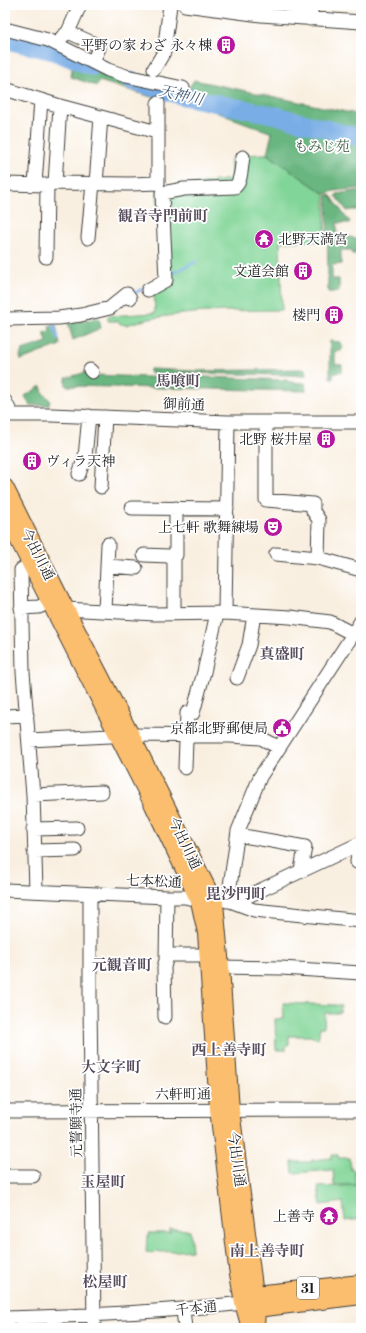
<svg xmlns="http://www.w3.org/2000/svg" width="366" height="1333" font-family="'Libre Bodoni','Noto Serif JP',serif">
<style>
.green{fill:#82d598;stroke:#4f785a}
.forest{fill:#69b680;stroke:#42694e}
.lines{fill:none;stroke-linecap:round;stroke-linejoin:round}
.stream{stroke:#79ade6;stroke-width:3}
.river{stroke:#79ade6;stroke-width:18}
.minor-casing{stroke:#3d3c39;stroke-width:15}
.major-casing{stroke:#3d3c39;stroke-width:18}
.minor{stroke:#fff;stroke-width:13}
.major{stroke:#fbbe6e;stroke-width:16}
.labels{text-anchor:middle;stroke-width:3.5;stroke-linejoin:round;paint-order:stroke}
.shield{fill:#fff;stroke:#606060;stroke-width:1}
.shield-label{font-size:13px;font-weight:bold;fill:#1c1c1c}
.poi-label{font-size:14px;fill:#1c1c1c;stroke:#fff;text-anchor:end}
.park-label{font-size:14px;fill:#405d47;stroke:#fff}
.street-label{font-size:14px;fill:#1c1c1c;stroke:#fff}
.water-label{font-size:15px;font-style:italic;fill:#465d77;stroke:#fff}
.neighbourhood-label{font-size:15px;font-weight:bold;fill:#564b5b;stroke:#fff}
</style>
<rect width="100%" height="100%" fill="#fff"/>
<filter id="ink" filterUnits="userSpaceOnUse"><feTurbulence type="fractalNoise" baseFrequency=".025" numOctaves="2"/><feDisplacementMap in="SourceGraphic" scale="8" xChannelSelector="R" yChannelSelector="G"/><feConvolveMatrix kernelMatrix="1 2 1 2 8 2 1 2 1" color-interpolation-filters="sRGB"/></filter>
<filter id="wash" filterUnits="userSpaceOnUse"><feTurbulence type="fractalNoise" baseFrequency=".012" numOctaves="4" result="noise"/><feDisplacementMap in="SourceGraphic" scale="16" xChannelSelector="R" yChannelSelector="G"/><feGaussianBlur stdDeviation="0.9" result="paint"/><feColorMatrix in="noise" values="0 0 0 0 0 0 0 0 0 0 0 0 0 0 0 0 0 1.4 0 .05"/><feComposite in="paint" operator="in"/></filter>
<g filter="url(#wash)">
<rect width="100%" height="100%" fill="#f9efe0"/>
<path class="green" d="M267,154L325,194V241L280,242L282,310C230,311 176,310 126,325L121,324L117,321H108V316L155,313L154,292L172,282L167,266L159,265L157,186H180L231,179V159L238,155Z
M283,1003L335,1005L341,1006L340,1013H325L324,1027H320L318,1039L310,1036H289V1044L286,1046V1050H276L275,1019H284Z
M332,1155H338V1158H350L351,1170H355V1185H334L333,1170L293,1173L292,1162H312V1160L332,1158Z
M361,1185V1219L345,1221L343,1202L321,1205L318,1187Z
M170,1229L190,1230L192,1250L146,1253L147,1236H149V1233H170Z"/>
<path class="forest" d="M64,61L153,92L181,99L194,80L361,115V188L334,191L325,194L267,154L272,133L192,103L176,100L158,99L99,81L97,86L71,77L72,68L64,64Z
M361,190V210H352L347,211L336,196L337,194Z
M329,194L332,197L347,219L350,221L349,223H337V236L350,237L359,240V254H352V250H341V260L342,261V264L332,265V279H339V292H328L327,195Z
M99,318L101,328L73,340L68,323Z
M56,325L60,345L21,360L20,356L22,350L47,342L44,332L50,331L49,326Z
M330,341L340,342V345L343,347L341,351H335V364L342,365V371L333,374V378H330Z
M150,369L196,371L305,369L306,375L303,376L288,375L179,373L174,374L150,373Z
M87,372L94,375L174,378L179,376L286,380L290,382L305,383L306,391L66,386V378Z
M41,386L43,393L50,400L49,405H30L25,396Z"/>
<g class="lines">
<path class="stream" d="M170,274L196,262
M131,295L144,288
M54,325L58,339"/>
<path class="river" d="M5,40L52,51L92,67
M131,81L186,97L274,115L361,138"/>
</g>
</g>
<g filter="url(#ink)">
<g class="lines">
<g class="minor-casing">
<path id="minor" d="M185,5L261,15L361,22
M310,19L312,5
M5,29L48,40L108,70L126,76L183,88
M68,32L95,44L99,48L93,62
M62,37L68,32L80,5
M154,69L164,52L170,5
M5,89L60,106L157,132
M55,183L60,106
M5,184L47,185L55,183L130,184L158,183V103
M35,184L41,100
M96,184L101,117
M88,238L93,183
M46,257L47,185
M148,290L166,280L162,193L184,189L235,187C242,180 241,167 243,157
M5,319L59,318L81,315L110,308L127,294L130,298
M90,370L92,372
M5,401L12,415
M5,415H51L228,422H361
M266,422V500L313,504V511L319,520L318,558
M79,474L85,457L89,416
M101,487L105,417
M132,508L227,509
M276,554L318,558L361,570
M144,555L169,556L174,561V614
M171,558L176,555V508
M107,566L136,568
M21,608L39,607L49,602
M66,609L155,614L225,613L290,617L330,622L353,634
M105,611L108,544
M225,613L228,422
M361,621L348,642L260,777L238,831L230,886V901L254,910L361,921
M237,678L249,645L254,615
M5,716L27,715
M29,740L131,735L230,736L261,738L278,747
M185,768L187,713H193L204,672L217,613
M33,795L102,792
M33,829L77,828
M238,835L305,847L301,870
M359,844L357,862L361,863
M34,851L75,850
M5,890L167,897H185L206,902
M36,890L33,795L23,672L21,570L39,558
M90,894V1002L94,1328
M227,901L248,896L361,843
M166,955H207
M221,967L281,968L361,973
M165,1017L164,967L166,960L167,897
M5,1111L361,1110
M5,1176H33
M183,1310L185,1328
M5,1318C85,1316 164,1312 243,1303"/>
</g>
<g class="major-casing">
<path id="major" d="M5,487L66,609L131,735L215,903L221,967L231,1110L255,1294L257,1309L256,1328
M5,514L153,805L199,901L206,933L218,1109L237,1268L243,1303L250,1328
M247,1300L255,1294L361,1283
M248,1305L257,1309L361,1296"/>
</g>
<use href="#minor" class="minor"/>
<use href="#major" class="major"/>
</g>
</g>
<defs>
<g id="building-disc" transform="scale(1)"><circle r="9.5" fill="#b5179e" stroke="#fff"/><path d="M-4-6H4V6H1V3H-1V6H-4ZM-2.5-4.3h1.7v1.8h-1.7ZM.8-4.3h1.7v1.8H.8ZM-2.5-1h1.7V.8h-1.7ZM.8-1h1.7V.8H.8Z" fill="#fff"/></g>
<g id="temple-disc" transform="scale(1)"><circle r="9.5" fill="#b5179e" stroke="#fff"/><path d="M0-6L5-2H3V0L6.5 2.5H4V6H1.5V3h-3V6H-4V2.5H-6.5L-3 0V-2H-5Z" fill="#fff"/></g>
<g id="theatre-disc" transform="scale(1)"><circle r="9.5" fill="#b5179e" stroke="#fff"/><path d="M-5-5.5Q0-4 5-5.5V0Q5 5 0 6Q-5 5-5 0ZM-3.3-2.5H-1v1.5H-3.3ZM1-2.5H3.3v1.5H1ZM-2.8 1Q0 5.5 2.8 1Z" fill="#fff"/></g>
<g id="civic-disc" transform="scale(1)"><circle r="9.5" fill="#b5179e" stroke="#fff"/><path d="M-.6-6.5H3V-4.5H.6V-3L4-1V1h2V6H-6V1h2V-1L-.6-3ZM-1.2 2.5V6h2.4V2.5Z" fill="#fff"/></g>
</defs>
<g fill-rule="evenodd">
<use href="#building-disc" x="226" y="45"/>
<use href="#temple-disc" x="264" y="239"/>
<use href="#building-disc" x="303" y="271"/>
<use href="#building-disc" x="334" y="315"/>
<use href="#building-disc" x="326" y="439"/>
<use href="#building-disc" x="32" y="461"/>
<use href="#theatre-disc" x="273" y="527"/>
<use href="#civic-disc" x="282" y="728"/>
<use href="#temple-disc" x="329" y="1216"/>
</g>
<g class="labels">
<rect class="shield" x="297" y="1277" width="22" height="22" rx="3"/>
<g class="shield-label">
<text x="308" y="1293">31</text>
</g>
<g class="poi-label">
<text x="212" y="50">平野の家 わざ 永々棟</text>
<text x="278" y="244" text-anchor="start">北野天満宮</text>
<text x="289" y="276">文道会館</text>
<text x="320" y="320">楼門</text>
<text x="312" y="444">北野 桜井屋</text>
<text x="46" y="466" text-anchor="start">ヴィラ天神</text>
<text x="259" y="532">上七軒 歌舞練場</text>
<text x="268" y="733">京都北野郵便局</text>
<text x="315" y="1221">上善寺</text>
</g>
<g class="park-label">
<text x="322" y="151">もみじ苑</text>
</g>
<g class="street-label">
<text transform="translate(184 404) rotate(2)" y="5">御前通</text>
<text transform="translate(38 554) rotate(63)" y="5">今出川通</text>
<text transform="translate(185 843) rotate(64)" y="5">今出川通</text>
<text transform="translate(154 881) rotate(2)" y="5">七本松通</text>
<text transform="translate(183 1094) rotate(-1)" y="5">六軒町通</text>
<text transform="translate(76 1123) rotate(-91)" y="5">元誓願寺通</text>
<text transform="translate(237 1159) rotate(82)" y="5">今出川通</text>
<text transform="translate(196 1308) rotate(-6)" y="5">千本通</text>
</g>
<g class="water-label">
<text transform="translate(181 95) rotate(13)" y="5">天神川</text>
</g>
<g class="neighbourhood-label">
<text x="163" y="221">観音寺門前町</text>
<text x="178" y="386">馬喰町</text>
<text x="282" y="659">真盛町</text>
<text x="236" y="899">毘沙門町</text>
<text x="122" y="970">元観音町</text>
<text x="229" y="1055">西上善寺町</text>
<text x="111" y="1072">大文字町</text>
<text x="103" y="1187">玉屋町</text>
<text x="267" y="1256">南上善寺町</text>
<text x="105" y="1287">松屋町</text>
</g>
</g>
<rect width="366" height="1333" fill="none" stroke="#fff" stroke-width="20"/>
</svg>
